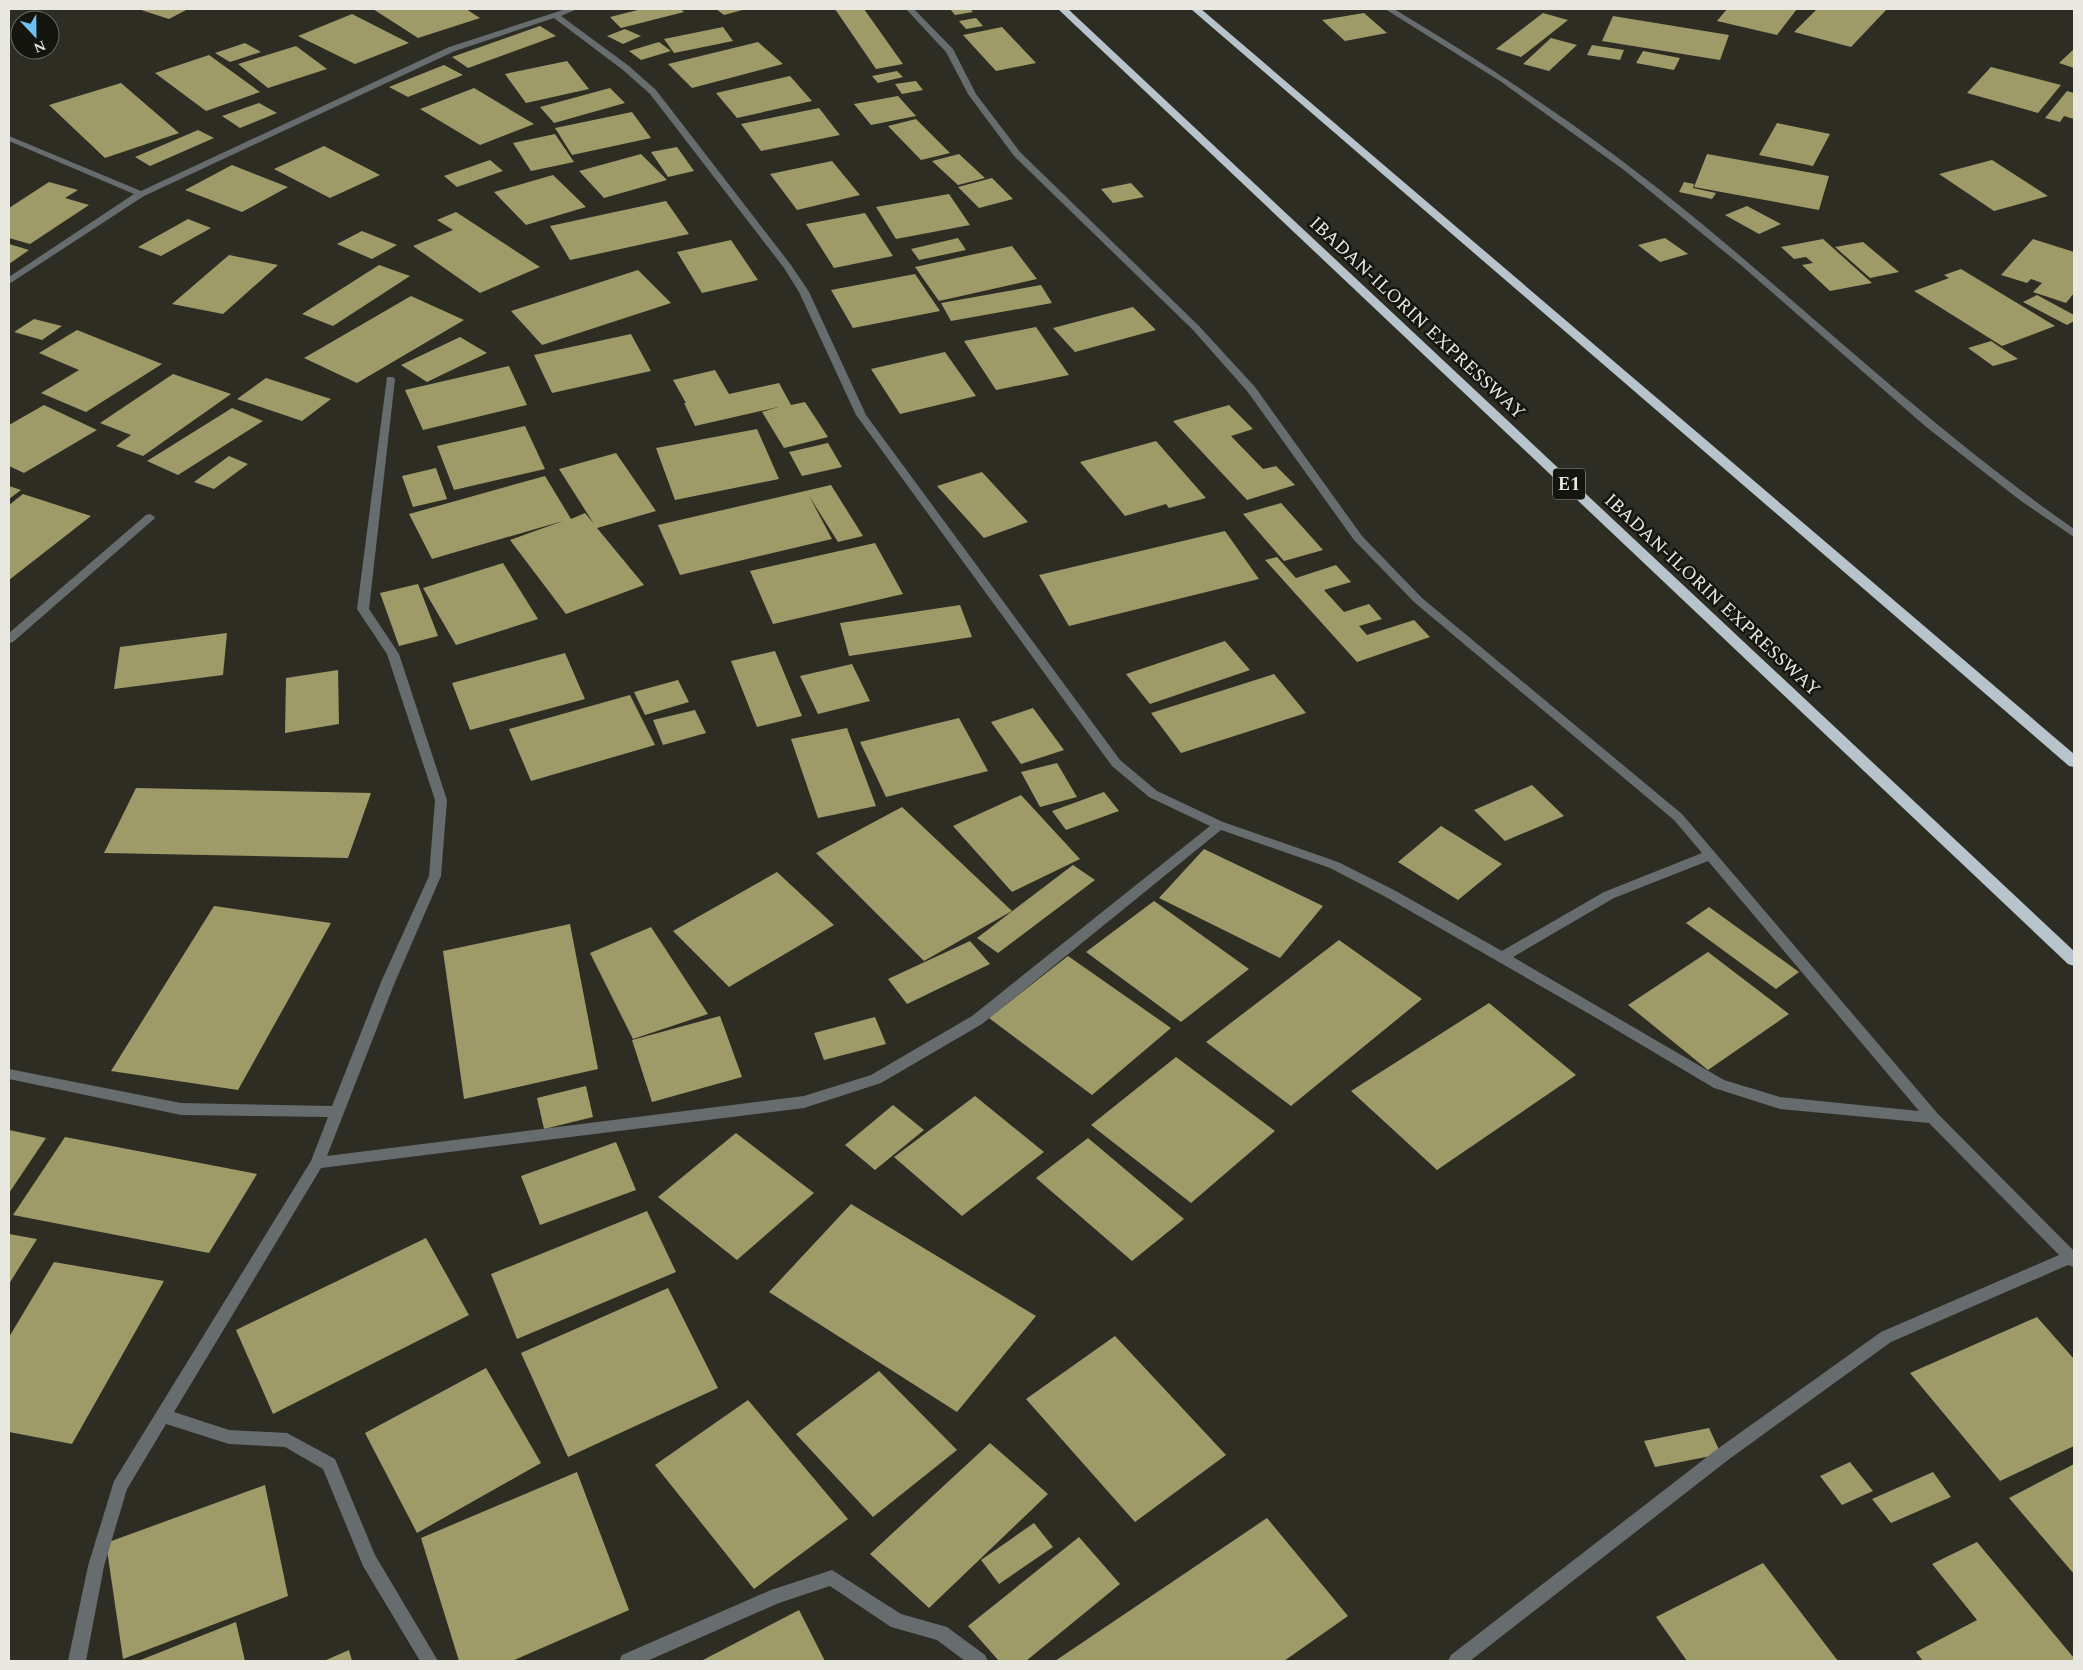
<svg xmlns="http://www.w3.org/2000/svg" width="2083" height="1670" font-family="Spectral,serif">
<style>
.building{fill:#9e9b69}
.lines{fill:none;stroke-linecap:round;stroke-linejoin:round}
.minor{fill:#676c6f;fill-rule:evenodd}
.highway{fill:#b7c4cc;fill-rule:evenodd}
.labels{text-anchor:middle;stroke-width:5;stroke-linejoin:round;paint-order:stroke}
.shield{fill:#151510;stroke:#a9a9a2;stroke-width:1}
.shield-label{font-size:18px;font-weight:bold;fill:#e8e8e1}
.street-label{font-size:19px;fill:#e8e8e1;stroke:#151510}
</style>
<rect width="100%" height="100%" fill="#2e2d23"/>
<path class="building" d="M138,9H188L169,19Z
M373,9H466L480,18L418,38Z
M642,9H680L684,12L621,28L610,17Z
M716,9H746L724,15Z
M835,9H864L903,64L876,69Z
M950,9H970L973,12L955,15Z
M1727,9H1797L1777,35L1717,21Z
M1817,9H1887L1851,47L1794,32Z
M1364,13L1387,33L1345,41L1322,20Z
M1543,13L1568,20L1521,57L1496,49Z
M352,14L409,43L355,64L298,36Z
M1613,16L1729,35L1720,60L1602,41Z
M976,18L983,26L966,29L959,21Z
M540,26L556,36L468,68L452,57Z
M723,27L733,41L674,53L664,39Z
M1002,27L1036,63L996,71L963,35Z
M625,29L641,36L623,44L607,36Z
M1551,38L1577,45L1549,71L1523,64Z
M659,42L671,51L641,60L629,51Z
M758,42L783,64L692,88L668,64Z
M245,43L261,52L230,62L215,53Z
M1592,45L1624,50L1620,60L1587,55Z
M296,46L327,69L268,88L238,64Z
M2074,49V68L2059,63Z
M1643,51L1680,58L1674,70L1636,63Z
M209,55L260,92L206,111L155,73Z
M567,61L589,89L526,103L505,74Z
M444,65L463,75L408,97L389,87Z
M1991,67L2061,85L2038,113L1967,93Z
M897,71L903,77L878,83L872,76Z
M790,76L812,101L737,118L716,93Z
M916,81L923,90L902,94L895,84Z
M121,83L179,133L105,158L49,105Z
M474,88L534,124L480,145L420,109Z
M610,88L625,103L554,123L540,107Z
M2067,91L2074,93V119L2064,116L2060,122L2045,118Z
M898,96L916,116L871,125L854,104Z
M259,103L277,113L240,128L222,116Z
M819,108L840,135L761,151L741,124Z
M632,112L651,138L572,155L555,128Z
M916,119L950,153L921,160L888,126Z
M1777,123L1830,134L1813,166L1759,155Z
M198,130L214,138L150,166L135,157Z
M555,134L574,162L531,171L513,143Z
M324,146L380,175L330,198L274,169Z
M677,147L694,171L668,177L651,152Z
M641,154L667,180L604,198L579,171Z
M959,154L985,178L958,185L932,161Z
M1707,154L1829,176L1819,210L1694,187Z
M490,160L503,171L457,187L444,176Z
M1992,160L2048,196L1994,211L1939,174Z
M832,161L860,195L797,210L770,174Z
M232,165L288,187L242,212L185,190Z
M553,175L586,207L526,225L494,192Z
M992,178L1013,199L979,208L958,187Z
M49,182L78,190L65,198L89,205L30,244L9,238V208Z
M1684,182L1694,184L1693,188L1716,193L1712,199L1679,192Z
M1131,183L1144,197L1113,203L1101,189Z
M949,194L970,225L896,239L876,207Z
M666,201L689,234L570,260L550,226Z
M1747,206L1781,224L1759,234L1725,215Z
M456,212L540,267L480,293L413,246L453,230L437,220Z
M865,213L893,256L834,268L806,224Z
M188,219L211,228L161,256L138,247Z
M362,231L397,245L372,259L337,244Z
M958,238L966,250L919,260L911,249Z
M1665,238L1688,254L1660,262L1638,245Z
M1823,239L1872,283L1830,291L1802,265L1813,263L1806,257L1794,259L1781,247Z
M2033,239L2074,252V293L2066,303L2033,292L2042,283L2031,279L2027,283L2001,275Z
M731,240L758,280L702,293L677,252Z
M1863,242L1899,272L1870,278L1835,247Z
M9,244L29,250L9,264Z
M1012,246L1037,279L939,301L915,267Z
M229,255L278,265L223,314L172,304Z
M379,265L410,276L333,326L302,314Z
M1961,269L2055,326L2002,346L1914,291L1949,278L1944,275Z
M638,270L671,303L542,345L511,311Z
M915,274L940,311L853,328L831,290Z
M1041,285L1052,303L951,321L941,303Z
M2037,295L2074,315V321L2067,325L2023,302Z
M411,296L464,320L357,383L304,358Z
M1133,307L1156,330L1075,352L1053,328Z
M34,319L62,326L42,340L14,332Z
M1036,327L1069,375L996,390L964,341Z
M77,330L162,364L86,412L41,393L79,370L39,353Z
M631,334L651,371L552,393L534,355Z
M460,337L487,353L427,382L401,365Z
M1991,341L2018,359L1993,366L1968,348Z
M945,352L976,396L900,414L871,369Z
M509,366L527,405L423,430L405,390Z
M715,370L729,394L779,383L791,405L805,402L828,437L784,448L762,412L778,407L695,426L684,403H686L673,380Z
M173,374L231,394L143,456L116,446L131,435L100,423Z
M266,378L331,399L302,421L237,399Z
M44,405L97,430L24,473L9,466V425Z
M1229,405L1253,429L1231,436L1263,469L1276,466L1295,485L1247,500L1173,421Z
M232,408L263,421L178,475L147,461Z
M525,426L545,469L454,490L437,446Z
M757,429L779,479L675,500L656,448Z
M1156,441L1206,498L1169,508L1166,504L1125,516L1080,462Z
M828,443L842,467L802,476L789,452Z
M616,453L656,511L597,528L644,585L566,614L510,540L563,521L432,559L409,514L545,476L571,519L585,513L594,524L559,469Z
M229,456L248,464L214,489L194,482Z
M436,468L447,499L413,507L402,476Z
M982,472L1028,522L984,538L937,486Z
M831,485L863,536L838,542L809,496L832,539L680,575L658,525Z
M9,486L21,490L9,499Z
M23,494L91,516L9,580V505Z
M1281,503L1323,550L1284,561L1243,514Z
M1225,531L1259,579L1069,626L1039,575Z
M875,543L903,594L773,624L750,571Z
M1277,557L1296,578L1336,565L1351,582L1324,590L1344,612L1369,604L1382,619L1359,626L1367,635L1414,620L1430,637L1357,662L1265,560Z
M503,563L538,619L456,645L423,588Z
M418,584L438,636L399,646L380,593Z
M960,605L972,637L849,656L840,623Z
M227,633L223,675L114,689L120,647Z
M1225,641L1250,670L1150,704L1126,674Z
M775,651L802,716L757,727L731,661Z
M565,653L585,699L470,730L452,683Z
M852,664L870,701L818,714L800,676Z
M338,670L339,724L285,733L286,678Z
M1274,674L1306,713L1181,753L1151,713Z
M678,680L689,702L645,715L634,692Z
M630,695L655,745L531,781L509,729Z
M1033,708L1064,750L1021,764L991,722Z
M695,710L706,733L663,745L653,720Z
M959,718L988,771L886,797L860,742Z
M847,728L876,806L818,818L791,739Z
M1057,763L1077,797L1040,807L1021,772Z
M1532,785L1564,816L1505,841L1474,810Z
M136,788L371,793L348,858L104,853Z
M1104,792L1119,811L1066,830L1052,811Z
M1021,795L1080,859L1012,892L953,826Z
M902,807L1012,911L924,961L816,853Z
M1441,826L1502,864L1458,900L1398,862Z
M1204,849L1323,906L1280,958L1159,898Z
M1073,865L1095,880L998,953L977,938Z
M777,872L834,925L729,987L673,931Z
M1154,901L1249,969L1181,1022L1086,952Z
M214,906L331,923L238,1090L111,1071Z
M1709,907L1799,972L1776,989L1686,923Z
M570,924L598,1069L464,1099L443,951Z
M651,927L708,1014L633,1039L590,953Z
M1339,940L1422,999L1291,1106L1206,1042Z
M970,941L990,964L907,1004L888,979Z
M1708,952L1789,1014L1708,1070L1628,1005Z
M1068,956L1171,1028L1092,1095L989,1018Z
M1489,1003L1576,1075L1437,1170L1351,1091Z
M720,1016L742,1077L652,1102L632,1040Z
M875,1017L886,1044L824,1060L814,1033Z
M1176,1057L1275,1131L1191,1203L1091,1125Z
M586,1086L593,1117L544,1129L537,1098Z
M975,1096L1044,1152L962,1216L894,1157Z
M893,1105L924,1130L875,1170L845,1145Z
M9,1130L46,1138L9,1193Z
M736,1133L814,1193L737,1260L658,1197Z
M65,1137L257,1174L209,1253L13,1215Z
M1088,1138L1184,1219L1132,1261L1036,1178Z
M616,1142L636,1190L540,1225L521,1176Z
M851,1204L1036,1316L957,1412L769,1292Z
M647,1211L676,1272L517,1339L491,1274Z
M9,1234L37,1239L9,1284Z
M426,1238L469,1315L273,1414L236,1330Z
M54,1262L164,1281L72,1444L9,1432V1337Z
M668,1288L718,1388L568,1457L521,1353Z
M2037,1317L2074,1359V1446L2000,1481L1910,1373Z
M1115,1336L1226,1455L1135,1522L1026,1399Z
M486,1368L541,1463L417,1533L365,1433Z
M879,1371L957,1450L873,1517L796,1434Z
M748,1400L848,1519L754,1589L655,1465Z
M1709,1428L1721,1454L1655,1467L1644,1441Z
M990,1443L1048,1494L929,1608L870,1554Z
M1850,1462L1873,1491L1842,1505L1820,1476Z
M2074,1464V1574L2009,1498Z
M577,1472L629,1610L512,1661H459L421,1538Z
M1933,1472L1951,1497L1891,1523L1872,1499Z
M265,1485L288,1596L123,1659L106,1543Z
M1267,1518L1348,1616L1284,1661H1055Z
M1034,1523L1053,1547L999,1584L981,1560Z
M1079,1537L1120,1584L1026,1661H999L968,1626Z
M1977,1542L2074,1658V1661H1923L1916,1652L1977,1620L1932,1564Z
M1763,1563L1838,1661H1687L1656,1617Z
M799,1610L825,1661H701Z
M236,1622L245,1661H138Z
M349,1650L352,1661H324Z"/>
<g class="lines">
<path class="minor" d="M566,9H577L561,16L629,66L656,90L791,265L809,292L866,415L1120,760L1157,791L1223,822L1338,862L1394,890L1502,951L1604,892L1702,853L1674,820L1414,602L1354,540L1247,391L1193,330L1014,156L968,94L946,52L906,9H914L953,49L976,94L1020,152L1199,326L1255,387L1362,536L1422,598L1682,814L1938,1114L2074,1251V1267L2068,1265L1891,1342L1728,1460L1470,1661H1448L1451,1655L1716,1450L1881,1332L2059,1255L1929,1123L1780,1109L1714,1088L1593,1016L1384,896L1330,868L1221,830L982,1024L881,1083L804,1108L321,1168L174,1412L229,1430L287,1433L335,1459L375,1555L438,1661H420L363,1566L323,1469L285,1447L229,1444L166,1424L127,1489L104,1566L86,1661H68L88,1566L114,1481L311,1161L328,1117L181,1115L9,1079V1069L181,1103L332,1106L381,982L429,876L435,800L387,654L357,609L387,377H393L395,379L369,609L399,654L447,800L441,876L395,982L327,1156L804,1096L871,1075L972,1016L1210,826L1149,797L1112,766L856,415L799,292L784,268L650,94L623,70L554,18L455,51L144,196L9,284V277L134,194L9,141V136L141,191L449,47ZM1708,861L1919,1111L1780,1097L1724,1080L1513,957L1614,898Z
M1385,9H1394C1503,74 1603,142 1701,223C1825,326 1942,437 2074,529V537L2021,501L1925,426L1742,266L1624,170L1500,81Z
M150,514L155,517L154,519L13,642L9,643V633L146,515Z
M832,1570L901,1614L947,1627L985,1655L988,1661H965L937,1640L891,1627L830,1586L779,1603L647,1661H619L622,1655L771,1590Z"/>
<path class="highway" d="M1058,9H1068L2074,951V966L2068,964Z
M1191,9H1201L2074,754V767L2069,766Z"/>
</g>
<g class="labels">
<rect class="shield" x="1553" y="468.5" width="32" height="31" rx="4"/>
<g class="shield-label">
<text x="1569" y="490">E1</text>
</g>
<g class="street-label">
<text transform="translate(1418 317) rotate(43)" y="7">IBADAN-ILORIN EXPRESSWAY</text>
<text transform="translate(1713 594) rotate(43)" y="7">IBADAN-ILORIN EXPRESSWAY</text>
</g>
</g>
<rect width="2083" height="1670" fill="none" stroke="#e8e8e1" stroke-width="20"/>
<g transform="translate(35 35) rotate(158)"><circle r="24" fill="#151510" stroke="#696964"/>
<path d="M0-4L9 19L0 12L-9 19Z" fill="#6ec2f3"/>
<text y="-8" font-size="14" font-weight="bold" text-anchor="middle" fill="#e8e8e1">N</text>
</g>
</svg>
